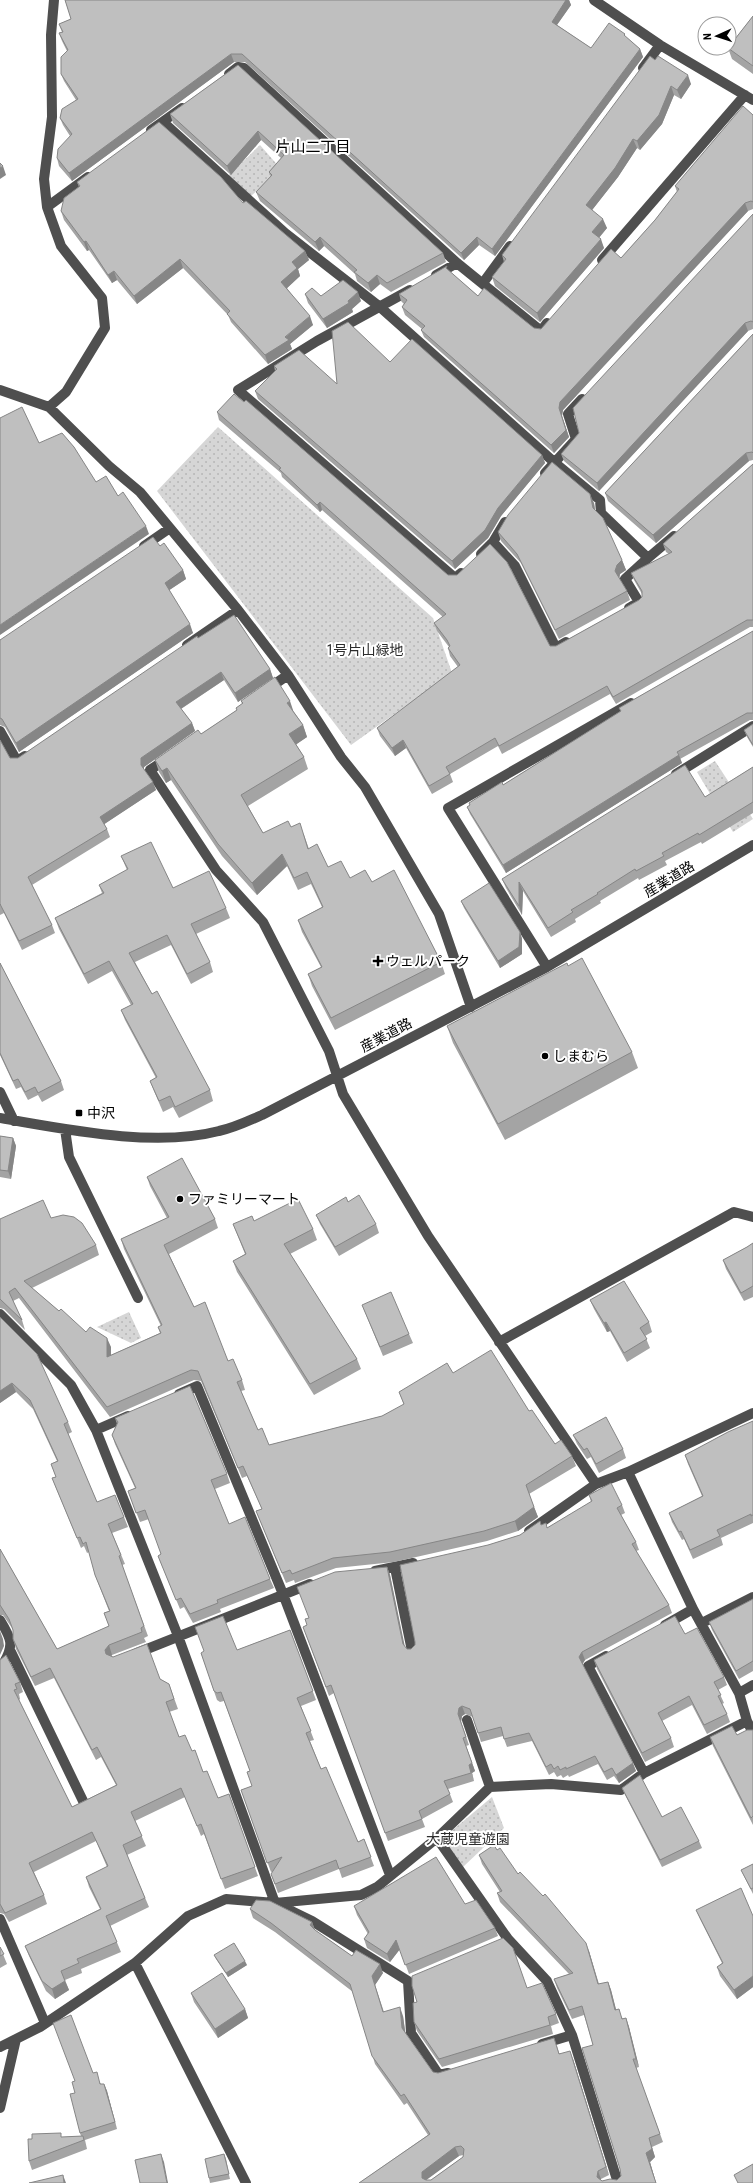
<svg xmlns="http://www.w3.org/2000/svg" width="753" height="2183" font-family="'Roboto Condensed','Noto Sans JP',sans-serif">
<style>
.grass{fill:url(#grass-dots)}
.lines{fill:none;stroke-linecap:round;stroke-linejoin:round}
.minor{stroke:#4f4f4f;stroke-width:10}
.wall{fill:#a4a4a4;fill-rule:evenodd}
.shaded-wall{fill:#868686}
.building{fill:#bfbfbf;stroke:#868686;fill-rule:evenodd}
.poi-dot{fill:#000;stroke:#fff;stroke-width:1.5}
.labels{text-anchor:middle;stroke-width:4;stroke-linejoin:round;paint-order:stroke}
.park-label{font-size:14px;fill:#2d2d2d;stroke:#fff}
.street-label{font-size:14px;fill:#000;stroke:#fff}
.poi-label{font-size:14px;fill:#000;stroke:#fff;text-anchor:start}
.neighbourhood-label{font-size:15px;fill:#000;stroke:#fff}
</style>
<defs>
<pattern id="grass-dots" width="8" height="8" patternUnits="userSpaceOnUse"><rect width="8" height="8" fill="#d6d6d6"/><path d="M2 2h.1M6 6h.1" fill="none" stroke="#b6b6b6" stroke-width="1.8" stroke-linecap="round"/></pattern>
</defs>
<rect width="100%" height="100%" fill="#fff"/>
<path class="grass" d="M260,145L281,169L251,196L228,176Z
M218,427L433,618L452,673L351,745L157,491Z
M715,761L753,819L733,832L697,772Z
M129,1312L141,1338L131,1343L97,1327Z
M492,1797L504,1828L463,1867L442,1839Z"/>
<g class="lines">
<path class="minor" d="M594,0L660,45L753,100
M643,68L660,45
M229,74L238,67L244,68L457,263L541,331L547,323
M163,122L285,233L380,307L554,462L600,500L601,513L648,558L674,536
M151,130L182,108
M47,207L88,177
M602,260L745,95
M436,275L457,263
M483,283L510,246
M410,290L317,341L238,390L455,578L461,573
M0,390L49,407L109,466L140,492L238,610L288,675L341,757L365,787L439,914L471,1007
M49,407L66,392L105,328L102,298L61,246L47,207L44,179L52,117L51,35L54,0
M545,473L576,439L568,414L582,399
M493,542L515,566L556,648L566,642
M144,546L170,528
M481,554L493,542L505,522
M629,608L639,602L625,579L648,558
M187,645L238,610
M266,690L288,675
M0,731L17,761L25,756
M168,758L150,770L216,870L263,922L329,1051L343,1094L428,1236L596,1484
M676,774L753,726
M547,967L448,808L631,703
M0,1092L14,1121
M0,1118C65,1129 154,1148 219,1131C234,1128 248,1121 262,1115L547,967L753,845
M65,1129L69,1157L138,1298
M0,1314L71,1385L96,1430L178,1636L275,1903L312,1921L408,1981
M499,1342L734,1212L753,1217
M179,1394L197,1386L283,1594L390,1875
M96,1430L128,1416
M628,1472L693,1609L739,1693L747,1721L753,1733
M529,1531L596,1484L628,1472L753,1413
M395,1568L412,1651
M375,1571L413,1563
M0,1620C11,1638 15,1645 3,1664L0,1665
M702,1623L753,1597
M665,1625L693,1609
M11,1652L84,1803
M137,1653L310,1584
M606,1656L588,1666L644,1773
M739,1693L753,1685
M467,1720L490,1787
M437,1838L508,1939L547,1981L572,2035L618,2183
M0,1919L45,2023
M135,1963L246,2183
M408,1981L411,2033L439,2075L448,2073
M542,2044L572,2035
M0,2047L40,2027L135,1963L188,1916L226,1899L275,1903L361,1895L377,1887L437,1838L490,1787L551,1784L621,1790L644,1773L747,1721
M0,2108L16,2039"/>
</g>
<path class="wall" d="M65,0H569L571,5L557,25L591,48L627,38L640,49L643,57L495,256L479,245L464,260L245,62H234L72,181L59,166L57,158L70,136L63,125L60,118L76,100L64,81L61,74L67,51L62,41L59,33L62,32L59,24L71,19Z
M753,16V74L732,59L728,48Z
M655,60L691,84L681,99L674,95L662,124L640,150L637,148L618,177L592,210L607,228L599,238L604,248L540,322L495,286L492,277L504,262L502,255Z
M238,65L443,253L446,262L391,292L380,284L371,292L357,281L355,274L324,246L319,251L260,201L256,192L271,177L269,172L281,158L261,140L231,175L173,123L170,114Z
M753,115V209L748,211L563,410L562,416L569,437L554,453L424,337L421,330L422,329L405,315L402,307L404,304L401,301L399,294L449,271L478,296L534,328L541,329L621,258L655,220L677,192L675,186Z
M77,182L243,203L305,251L309,260L298,269L300,276L287,288L313,325L290,344L292,349L268,364L231,322L228,315L183,268L137,304L117,280L112,283L89,250L87,251L64,220L61,211L79,187Z
M753,214V329L748,331L599,491L564,461L561,454L579,433Z
M305,294L361,301L352,309L353,312L327,328L308,303Z
M753,334V460L749,461L656,543L608,501L605,493Z
M390,362L542,455L545,463L501,516L488,538L455,569L258,399L255,391L275,371L274,366L337,384Z
M217,412L448,575L550,646H556L639,600L642,597V594L634,580L631,573L669,554L666,552L663,544L753,464V627H750L616,704L610,694L502,754L498,746L450,774L453,782L432,794L406,748L395,756L380,736L377,728L458,667L450,656L448,648L449,647L437,631L434,623L443,617L322,510L320,512L282,477L281,473L219,420Z
M594,503L595,510L622,560L626,570L620,574L619,578L627,591L630,600L559,639L521,563L501,541L498,532Z
M160,546L183,570L186,579L169,590L193,633L19,752L5,727L0,725V640Z
M753,631V720H750L680,759L682,763L506,873L470,814L467,807L470,805L469,803L503,785L621,711L619,708Z
M198,638L270,669L273,678L238,702L224,680L181,709L192,723L195,731L144,767V769L156,790L104,824L107,829L110,837L32,885L52,925L55,933L22,950L4,913L0,915V740L10,758H18Z
M241,701L294,712L303,725L307,737L296,744L304,757L308,769L248,806L263,833L291,827L304,835L309,849L328,867L350,878L372,882L441,962L445,974L335,1030L312,986L308,974L321,967L302,932L298,920L322,907L311,884L298,890L287,866L257,895L222,856L171,780L166,783L159,772L155,760L201,734L237,710L236,708L242,704Z
M753,724V747L747,737L744,730Z
M753,767V813L702,844L701,842L665,861L667,865L639,880L638,878L600,901L601,903L575,919L576,922L551,937L523,891L522,915L506,888L502,879L705,797Z
M121,856L173,888L226,908L230,918L196,934L210,962L213,972L191,984L171,945L135,962L152,994L210,1090L213,1101L179,1118L173,1107L163,1112L154,1091L150,1081L156,1078L125,1020L121,1010L131,1005L112,971L88,984L59,929L55,918L102,893L99,885L127,870Z
M461,901L520,932L522,939V954L500,968L464,908Z
M0,963L61,1081L64,1090L42,1102L38,1095L28,1100L21,1087L16,1089L0,1055Z
M447,1026L632,1052L638,1068L505,1140L453,1043Z
M0,1136L13,1138L16,1146L11,1179L0,1177Z
M147,1177L215,1219L218,1228L169,1254L194,1307L228,1361L242,1380L245,1390L241,1391L258,1430L269,1445L382,1416L404,1405L399,1392L453,1373L529,1411L555,1444L572,1456L576,1466L529,1494L538,1517L518,1531L487,1541L394,1562L336,1568L295,1583L294,1580L286,1583L256,1511L262,1509L247,1476L242,1478L201,1381L194,1380L110,1417L19,1298L13,1301L22,1320L25,1330L4,1309L0,1308V1219L51,1218L96,1245L99,1255L32,1288L59,1311L86,1332L111,1347V1355L160,1333L158,1327L161,1326L124,1249L121,1239L167,1218L150,1186Z
M348,1202L376,1224L379,1233L339,1256L320,1224L316,1215Z
M254,1221L313,1229L317,1240L290,1254L357,1359L361,1369L314,1395L237,1272L233,1261L245,1254L233,1224Z
M753,1243V1297L744,1301L726,1269L723,1260L747,1247Z
M590,1300L649,1322L652,1332L645,1336L650,1348L627,1362L610,1331L607,1332L594,1309Z
M362,1305L409,1334L413,1343L383,1356Z
M0,1317L68,1422L72,1432L68,1434L97,1502L124,1517L128,1527L112,1533L125,1564L122,1565L148,1636L144,1638L146,1642L112,1655L111,1656L160,1679L169,1684L178,1709L169,1712L179,1737L192,1751L218,1798L229,1794L258,1876L225,1889L204,1834L201,1836L185,1797L135,1821L146,1846L127,1855L149,1907L110,1926L121,1952L81,1969L82,1973L65,1980L69,1990L55,1999L46,1991L29,1956L25,1946L100,1909L89,1887L86,1877L107,1867L96,1841L34,1872L44,1895L47,1904L9,1922L4,1914L0,1913V1660L20,1682L23,1692L19,1694L20,1699L19,1700L72,1807L116,1785L101,1757L96,1760L54,1678L35,1686L16,1649L13,1639V1630L12,1628L3,1615H0V1549L57,1649L109,1626L104,1613L109,1611L95,1575L89,1552L87,1553L84,1546L81,1548L56,1488L52,1478L56,1477L51,1464L57,1461L33,1409L16,1392L0,1403Z
M115,1418L227,1474L230,1483L215,1489L229,1524L270,1579L274,1588L220,1609L221,1612L193,1623L184,1607L180,1609L158,1556L161,1554L149,1519L140,1522L128,1491L135,1488L115,1444L112,1435L117,1424Z
M753,1421V1523L721,1538L723,1545L693,1559L684,1539L682,1540L672,1522L669,1513L702,1496L688,1464L685,1455Z
M573,1435L623,1449L626,1458L599,1473L591,1457L587,1459L577,1444Z
M589,1495L622,1505L625,1513L621,1515L636,1542L639,1550L636,1551L669,1605L672,1613L585,1660L582,1664L636,1771L619,1783L614,1776L607,1780L598,1764L569,1777L568,1775L563,1778L561,1775L557,1777L554,1772L549,1775L532,1741L507,1747L503,1736L481,1742L473,1717L465,1714L462,1716L461,1722L469,1745L466,1746L475,1771L472,1773L474,1781L448,1789L453,1802L422,1819L425,1827L388,1841L334,1693L329,1696L303,1627L307,1625L309,1618L387,1567L390,1575L404,1646L407,1649H411L415,1645L488,1545L520,1535L541,1525L548,1528L591,1502Z
M753,1599V1671L739,1679L712,1630L709,1622Z
M290,1630L316,1700L301,1706L314,1740L310,1741L321,1769L358,1842L364,1839L374,1866L342,1878L339,1869L278,1893L271,1874L274,1871L271,1872L241,1790L252,1786L250,1771L224,1701L220,1702L217,1700L201,1653L237,1650Z
M685,1634L724,1677L727,1685L718,1690L724,1703L722,1704L727,1714L730,1722L707,1734L692,1705L662,1721L671,1738L674,1747L645,1762L597,1669L594,1660Z
M752,1730H753V1825L713,1746L710,1737L737,1735Z
M622,1788L662,1817L699,1841L702,1848L662,1867L625,1795Z
M497,1850L518,1874L589,1951L599,1984L608,1982L611,1990L616,2009L623,2019L626,2018L629,2027L639,2067L636,2068L663,2142L652,2147L655,2157L650,2162L656,2183H359L428,2135L407,2103L404,2105L375,2064L353,1992L275,1932L253,1918L250,1909L312,1922L315,1930L352,1956L383,1973L375,1985L384,2012L403,2016L405,2032L433,2072L438,2073L557,2046L559,2053L573,2059L609,2175L601,2179V2180L602,2181L617,2180L621,2176L620,2169L593,2045L584,2015L572,2019L557,1988L554,1979L569,1974L500,1902L497,1893L500,1892L482,1864L479,1855ZM463,2155V2157L431,2180H425L459,2156Z
M753,1864V1894L741,1870Z
M465,1904L495,1928L498,1936L409,1974L400,1949L390,1962L367,1948L364,1939L368,1934L357,1915L354,1906Z
M696,1910L753,1916V1987L737,1999L720,1976L717,1967L722,1963L700,1919Z
M0,1947L7,1964L0,1968Z
M214,1955L247,1965L228,1977L216,1959Z
M527,1988L556,2014L559,2023L551,2026L553,2034L442,2067L417,2031L414,2022Z
M191,1993L245,2009L248,2018L218,2038L194,2002Z
M93,2073L101,2084H104L107,2091L117,2129L85,2140L87,2149L32,2170L29,2161L32,2139L81,2136L80,2133L75,2093V2081Z
M224,2154L230,2179L210,2183L209,2178Z"/>
<path class="shaded-wall" d="M566,0H569L571,5L554,29L552,22Z
M640,49L643,57L495,256L492,249Z
M231,54L234,62L72,181L69,173Z
M688,75L691,84L681,99L677,90Z
M671,86L674,95L662,124L640,150L637,141Z
M258,131L261,140L231,175L227,166Z
M633,139L637,148L618,177L589,214L586,205Z
M3,166L6,175L0,179V168Z
M745,203L748,211L563,410L562,416L569,437L554,453L551,445L560,402Z
M603,219L607,228L596,241L592,232Z
M320,237L324,246L319,251L315,242Z
M477,237L479,245L464,260L461,253Z
M601,239L604,248L540,322L537,313Z
M86,241L89,250L87,251L84,242Z
M305,251L309,260L298,269L300,276L285,290L281,282L292,262Z
M180,259L183,268L137,304L134,296Z
M114,271L117,280L112,283L108,275Z
M377,275L380,284L371,292L368,283Z
M358,292L361,301L352,309L353,312L327,328L323,319L348,301Z
M310,316L313,325L290,344L292,349L268,364L265,355Z
M745,323L748,331L599,491L597,483Z
M746,453L749,461L656,543L653,535Z
M542,455L545,463L501,516L488,538L455,569L452,561L498,508Z
M590,494L594,503L596,517L593,508Z
M320,502L322,510L320,512L317,505Z
M146,526L149,534L0,635V625Z
M622,560L626,570L620,574L619,580L615,571L617,565Z
M183,570L186,579L168,591L165,583Z
M190,624L193,633L19,752L16,743Z
M270,669L273,678L238,702L235,693Z
M221,672L224,680L179,710L176,702Z
M290,701L294,713L287,703Z
M192,723L195,731L144,767V773L141,765V758Z
M303,725L307,737L294,746L289,734Z
M403,740L406,748L395,756L392,748Z
M679,755L682,763L506,873L503,865Z
M167,768L171,780L166,783L162,771Z
M153,782L156,790L103,825L100,817Z
M282,854L287,866L257,895L252,883Z
M519,882L523,891L522,915L519,906Z
M520,932L522,939V954L500,968L498,961Z
M13,1138L16,1146L11,1179L8,1171Z
M606,1322L610,1331L607,1332L604,1323Z
M107,1338L111,1347V1366L107,1357Z
M12,1383L16,1392L0,1403V1391Z
M534,1507L538,1517L518,1531L515,1521Z
M387,1567L390,1575L406,1652L403,1644Z
M0,1631L3,1639L4,1646L0,1655Z
M109,1645L112,1655L109,1660L106,1654L105,1650Z
M582,1652L585,1660L582,1665L579,1657Z
M462,1706L465,1714L462,1716L461,1722L469,1745L458,1714L459,1708Z
M466,1746L475,1771L472,1773L474,1781L469,1765Z
M633,1763L636,1771L619,1783L616,1775Z
M312,1922L315,1931L310,1925Z
M396,1940L400,1949L390,1962L387,1954Z
M586,1943L589,1951L601,1993L598,1984Z
M245,1961L247,1965L228,1977L226,1973Z
M380,1964L383,1973L375,1985L386,2021L372,1976Z
M753,1976V1987L737,1999L734,1990Z
M65,1981L69,1990L55,1999L52,1989Z
M608,1982L611,1990L618,2018L615,2010Z
M400,2007L403,2016L406,2037L402,2028Z
M245,2009L248,2018L218,2038L215,2029Z
M626,2018L629,2027L639,2067L636,2059Z
M570,2051L573,2059L609,2175L606,2167Z
M104,2084L107,2091L117,2129L115,2122Z
M649,2138L655,2157L650,2162L656,2183L646,2153Z
M455,2147L459,2156L425,2181L422,2178V2172Z
M161,2154L164,2162L168,2183H167Z
M224,2154L226,2159L230,2179L229,2174Z
M598,2171L601,2179L600,2183L597,2177Z
M63,2175L66,2183H64Z"/>
<path class="building" d="M65,0H566L552,22L591,48L609,23L625,34L624,35L640,49L492,249L477,237L461,253L242,54H231L69,173L57,158L58,149L72,134L60,118L62,109L78,99L61,74V57L68,50L59,33L63,32L59,24L71,19Z
M753,16V66L728,48Z
M650,56L655,60L658,56L688,75L677,90L671,86L659,115L637,141L633,139L615,168L586,205L603,219L592,232L601,239L537,313L492,277L506,259L502,255Z
M238,65L443,253L387,283L377,275L368,283L354,272L357,270L320,237L315,242L256,192L272,175L269,172L284,155L258,131L227,166L170,114Z
M743,106L753,115V202L751,201L745,203L560,402L559,408L566,430L551,445L421,330L425,326L402,307L407,300L399,294L447,266L446,268L478,296L484,288L534,328L541,329L611,249L621,258L655,220L679,189L675,186Z
M159,122L221,177L243,203L246,201L305,251L292,262L297,268L281,282L310,316L285,337L289,340L265,355L227,314L230,311L180,259L134,296L114,271L108,275L86,241L84,242L61,211L64,198L80,186L77,182Z
M0,163L3,166L0,168Z
M753,214V322L751,321L745,323L597,483L561,454L579,433L573,408Z
M343,280L358,292L348,301L349,303L323,319L305,294L312,288L321,296Z
M348,322L390,362L412,339L542,455L498,508L485,530L452,561L255,391L277,369L274,366L299,350L337,384L332,331Z
M753,334V453L752,452L746,453L653,535L605,493Z
M234,394L244,402L246,400L448,575H457L490,544L507,562L550,646H556L639,600L642,597V591L631,573L672,552L663,544L753,464V620H747L613,697L607,686L499,746L495,738L446,767L450,774L429,786L403,740L392,748L377,728L460,665L448,648L450,646L447,640L434,623L446,614L320,502L317,505L279,469L281,468L217,412Z
M22,407L39,443L62,433L74,447L96,482L106,476L118,496L123,492L146,526L0,625V418Z
M552,462L590,494L593,508L603,518L622,560L617,565L615,571L627,591L555,630L517,554L498,532L508,515Z
M153,537L160,546L164,543L183,570L165,583L190,624L16,743L2,719L0,718V640Z
M234,615L270,669L235,693L221,672L176,702L192,723L141,758V765L153,782L100,817L107,829L28,877L52,925L19,941L0,904V905V740L10,758H18L197,636L198,638Z
M753,631V713H747L677,752L679,755L503,865L467,807L470,805L469,803L502,782L503,785L621,711L619,708Z
M275,677L290,701L287,703L303,725L289,734L304,757L241,795L263,833L288,821L291,827L300,823L308,849L317,844L328,867L341,861L350,878L365,870L372,882L394,870L441,962L331,1018L308,974L322,967L298,920L323,907L307,872L294,878L282,854L252,883L218,844L167,768L162,771L155,760L198,730L201,734L237,710L236,708L243,703L241,701Z
M753,724V745L744,730Z
M685,765L705,797L753,767V802L699,835L698,833L662,853L664,856L636,871L635,869L597,893L598,894L571,910L573,912L548,928L519,882V906L502,879Z
M151,842L173,888L209,871L226,908L191,924L210,962L187,974L167,935L129,953L152,994L157,991L210,1090L175,1107L170,1096L159,1101L150,1081L157,1077L121,1010L133,1004L109,961L84,974L55,918L104,893L99,885L128,869L121,856Z
M489,883L520,932L519,947L498,961L461,901Z
M582,958L632,1052L498,1124L447,1026L567,963L568,966Z
M0,963L61,1081L38,1093L35,1087L25,1092L18,1079L13,1081L0,1053Z
M0,1136L13,1138L8,1171L0,1170Z
M182,1158L215,1219L164,1245L194,1307L205,1302L228,1361L233,1359L242,1380L237,1382L258,1430L262,1428L269,1445L382,1416L404,1404L399,1392L447,1363L453,1373L491,1350L529,1411L532,1410L555,1444L561,1440L572,1456L526,1485L534,1507L515,1521L484,1531L390,1552L333,1558L292,1574L290,1570L282,1573L256,1511L262,1509L243,1466L238,1468L198,1371L191,1370L107,1407L15,1288L9,1292L22,1320L0,1299V1219L43,1200L51,1218L63,1215L74,1217L82,1223L96,1245L24,1281L59,1311L61,1309L86,1332L90,1327L107,1338V1357L161,1333L158,1327L162,1325L121,1239L169,1217L147,1177Z
M359,1195L376,1224L335,1247L316,1215L346,1197L348,1202Z
M298,1199L313,1229L284,1244L357,1359L310,1384L233,1261L246,1254L233,1224L252,1216L254,1221Z
M753,1243V1286L741,1293L723,1260L747,1247Z
M624,1281L649,1322L640,1328L647,1339L624,1353L606,1322L604,1323L590,1300Z
M391,1292L409,1334L380,1347L362,1305Z
M0,1317L37,1354L68,1422L64,1424L97,1502L115,1495L124,1517L108,1524L121,1555L119,1556L144,1626L141,1628L142,1632L109,1645L105,1650L106,1654L113,1657L147,1644L160,1679L169,1684L174,1699L166,1702L179,1737L185,1735L192,1751L195,1750L203,1772L207,1771L218,1798L229,1794L255,1867L221,1879L201,1824L197,1826L181,1788L131,1812L142,1836L123,1845L145,1898L106,1916L117,1942L77,1959L79,1963L61,1971L65,1981L52,1989L42,1981L25,1946L101,1909L86,1877L108,1866L92,1832L29,1863L44,1895L5,1913L0,1904V1660L6,1655L20,1682L15,1684L17,1689L14,1690L72,1807L117,1785L97,1747L92,1750L50,1668L31,1677L13,1639V1630L9,1619L0,1605V1549L57,1649L109,1626L104,1613L110,1611L95,1575L86,1542L83,1544L80,1537L77,1538L52,1478L56,1477L51,1464L58,1461L30,1400L12,1383L0,1391Z
M190,1386L227,1474L211,1480L229,1524L245,1517L270,1579L217,1600L218,1603L190,1614L181,1598L176,1600L158,1556L161,1554L145,1510L136,1513L128,1491L136,1488L112,1435L118,1422L115,1418Z
M606,1417L623,1449L596,1464L587,1448L584,1450L573,1435Z
M753,1421V1515L751,1516V1514L717,1530L720,1536L690,1550L681,1531L679,1532L669,1513L703,1496L685,1455L728,1432Z
M611,1483L622,1505L617,1508L636,1542L632,1544L669,1605L582,1652L579,1657L633,1763L616,1775L612,1768L604,1772L595,1756L566,1769V1767L560,1770L558,1766L554,1769L551,1764L546,1767L529,1733L504,1739L501,1727L478,1733L470,1709L462,1706L459,1708L458,1714L466,1737L463,1738L472,1763L469,1765L471,1773L444,1781L450,1794L419,1811L422,1819L385,1833L331,1685L326,1687L303,1627L307,1625L305,1619L309,1618L297,1587L335,1572L387,1567L403,1644L407,1649H411L415,1645V1642L400,1565L488,1545L520,1535L540,1521L541,1525L546,1523L547,1528L592,1501L589,1495Z
M753,1599V1661L736,1671L709,1622Z
M223,1616L237,1650L290,1630L313,1691L297,1698L311,1731L306,1733L321,1769L326,1767L358,1842L364,1839L371,1857L339,1869L336,1860L275,1884L271,1874L282,1857L267,1863L241,1790L252,1786L247,1772L250,1771L221,1692L217,1693L214,1691L201,1653L204,1651L195,1627Z
M675,1616L685,1634L697,1628L724,1677L714,1682L721,1695L718,1696L727,1714L704,1725L689,1696L658,1713L671,1738L642,1753L594,1660Z
M732,1726L737,1735L747,1730H753V1816L751,1818L710,1737Z
M640,1775L662,1817L681,1807L699,1841L660,1860L622,1788Z
M494,1845L497,1850L500,1848L518,1874L520,1872L543,1896L545,1894L586,1943L598,1984L608,1982L615,2010L619,2009L622,2019L626,2018L636,2059H633L660,2134L649,2138L652,2149L646,2153L656,2183H359L430,2134L404,2094L401,2096L372,2056L350,1984L271,1923L250,1909L256,1900L270,1901L312,1922L310,1925L315,1930L352,1956L356,1950L380,1964L372,1976L383,2012L400,2007L402,2028L433,2072L438,2073L554,2038L559,2054L570,2051L606,2167L598,2171L597,2177L602,2181L610,2179L617,2180L621,2176L620,2169L582,2048L593,2045L582,2006L569,2010L554,1979L573,1973L497,1893L502,1891L479,1855ZM461,2146L464,2149L463,2157L431,2180H426L422,2178V2172L455,2147Z
M436,1857L465,1904L476,1900L495,1928L405,1965L396,1940L387,1954L364,1939L369,1932L354,1906Z
M753,1864V1888L751,1889L741,1870Z
M741,1888L753,1916V1976L734,1990L717,1967L723,1963L696,1910Z
M503,1938L513,1948L527,1988L542,1983L556,2014L548,2017L550,2025L439,2059L414,2022L413,2003L417,2002L412,1986V1976Z
M234,1943L245,1961L226,1973L214,1955Z
M0,1947L4,1954L0,1956Z
M222,1973L245,2009L215,2029L191,1993Z
M71,2015L93,2073L97,2072L100,2084H104L115,2122L80,2133L70,2094L75,2093L72,2082L75,2081L53,2023Z
M61,2133V2137L83,2136L84,2140L29,2161L28,2139H32V2134Z
M161,2154L167,2183H140L135,2160Z
M224,2154L229,2174L209,2178L205,2159Z
M753,2164V2183H738L734,2175Z
M63,2175L64,2183H29Z"/>
<g class="poi-dot">
<path d="M376 955h4v4h4v4h-4v4h-4v-4h-4v-4h4z"/>
<circle cx="545" cy="1056" r="4"/>
<rect x="75" y="1109" width="8" height="8" rx="2"/>
<circle cx="180" cy="1199" r="4"/>
</g>
<g class="labels">
<g class="park-label">
<text x="365" y="655">1号片山緑地</text>
<text x="468" y="1844">大蔵児童遊園</text>
</g>
<g class="street-label">
<text transform="translate(669 879) rotate(-31)" y="5">産業道路</text>
<text transform="translate(386 1035) rotate(-28)" y="5">産業道路</text>
</g>
<g class="poi-label">
<text x="386" y="966">ウェルパーク</text>
<text x="553" y="1061">しまむら</text>
<text x="87" y="1118">中沢</text>
<text x="188" y="1204">ファミリーマート</text>
</g>
<g class="neighbourhood-label">
<text x="313" y="152">片山二丁目</text>
</g>
</g>
<g transform="translate(717 36) rotate(267)"><circle r="19" fill="#ffffff" stroke="#999999"/>
<path d="M0-3L7 15L0 10L-7 15Z" fill="#000000"/>
<text y="-6" font-size="11" font-weight="bold" text-anchor="middle" fill="#000000">N</text>
</g>
</svg>
